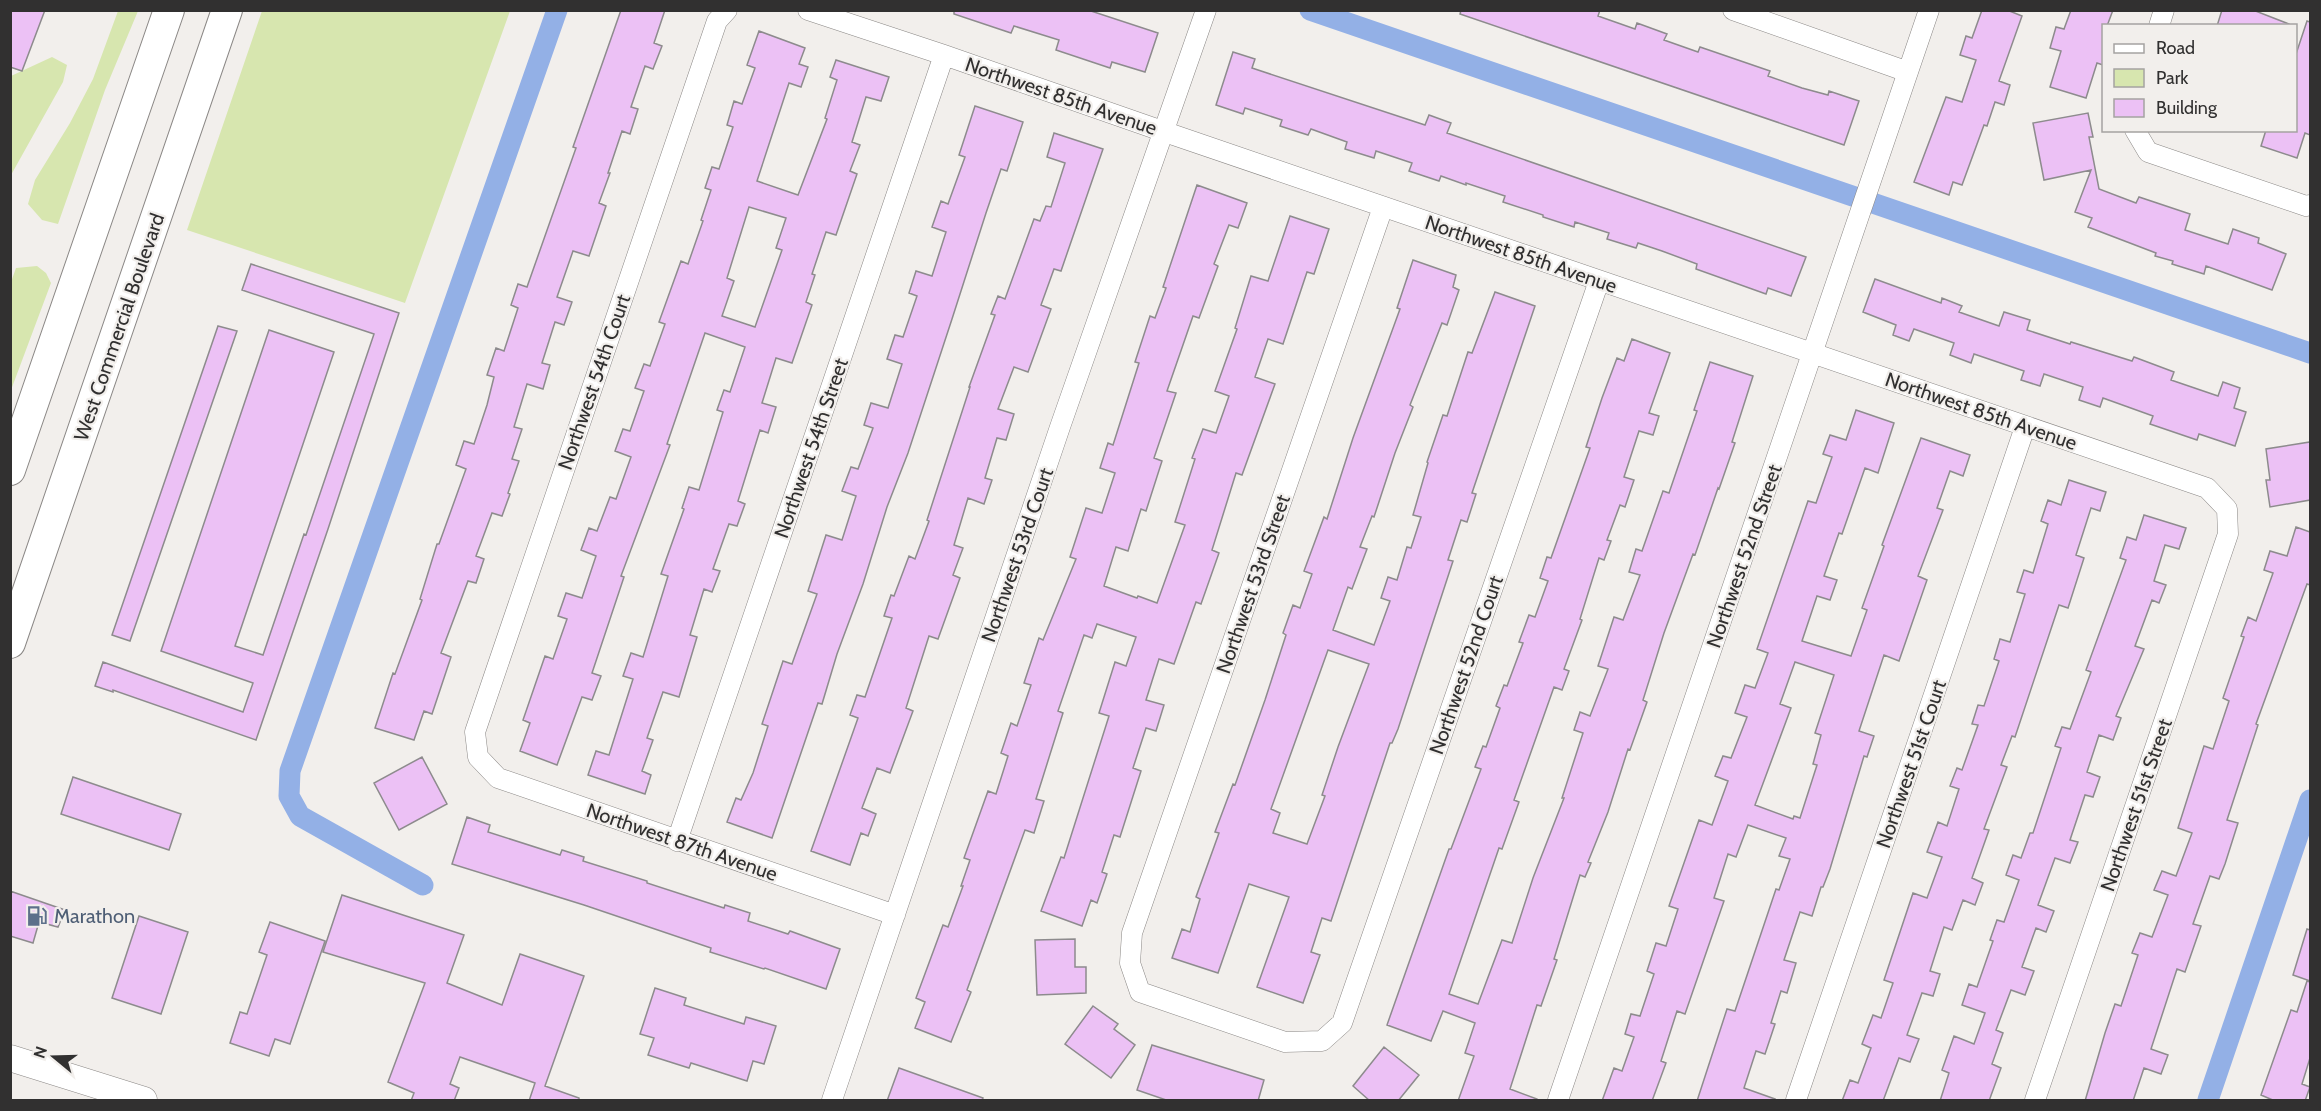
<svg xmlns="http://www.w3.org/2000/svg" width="2321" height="1111" font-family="Cabin,sans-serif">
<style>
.green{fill:#d7e6af}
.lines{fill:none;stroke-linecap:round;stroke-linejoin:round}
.canal{stroke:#93b0e6;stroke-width:21}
.building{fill:#ecc1f5;stroke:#8d8b8d;stroke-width:1.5;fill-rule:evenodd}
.minor-casing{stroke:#8b8886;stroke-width:21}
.major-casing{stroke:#8b8886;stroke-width:27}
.highway-casing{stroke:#8b8886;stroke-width:32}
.minor{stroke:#fff;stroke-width:20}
.major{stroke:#fff;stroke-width:26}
.highway{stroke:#fff;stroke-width:30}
.labels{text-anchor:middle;stroke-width:4.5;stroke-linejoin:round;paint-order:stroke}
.street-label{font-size:20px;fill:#313030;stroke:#f2efec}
.service-label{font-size:20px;fill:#4e5e75;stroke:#f2efec;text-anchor:start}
</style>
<rect width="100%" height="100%" fill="#f2efec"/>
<path class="green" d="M118,11H138L105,90L58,224L42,220L28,204L35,180L70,123L93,79Z
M262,11H510L405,303L187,230Z
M52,57L67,65L63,82L11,175V76Z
M37,266L46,273L51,283L11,390V282L16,268Z"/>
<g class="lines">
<path class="canal" d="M1310,10L2310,353
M423,885L300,816L289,796L290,771L557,10
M2208,1100L2310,800"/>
</g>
<path class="building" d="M10,10H45L22,71L10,67Z
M621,10H665L654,43L662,46L653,69L645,66L631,107L638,109L630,134L622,131L608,173H610L599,203L606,206L589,256L573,251L557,297L572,302L564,325L555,322L542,363L550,365L543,389L527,384L514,427L522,429L512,459L519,461L508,493L510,494L502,516L492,513L476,556L484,559L476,583L468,581L441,653L451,657L432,714L424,711L414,740L375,728L393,673L395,674L422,600L420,599L437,544H439L466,469L456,465L464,441L474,444L487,405L494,377L487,375L496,348L504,351L518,308L511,305L518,284L527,287L576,148L573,147Z
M954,10H1088L1158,33L1145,72L1112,62L1110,68L1056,50L1059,40L1014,26L1011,33L954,14Z
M1461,10H1600L1598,16L1635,29L1637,23L1667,34L1664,40L1698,52L1700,47L1770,71L1768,76L1802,88L1828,95L1829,91L1859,101L1844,145L1460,14Z
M1982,10H2007L2022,16L1999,81L2010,85L2004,105L1995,102L1987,126L1984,125L1962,185L1953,182L1949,195L1914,182L1946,97L1962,102L1976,60L1960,55L1966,36L1972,38Z
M2071,10H2113L2107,26H2103V65L2097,63L2086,98L2050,87L2061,51L2050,48L2056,27L2064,29Z
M2222,10H2253L2289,24V26H2217Z
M2307,21L2310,22V135L2305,133L2297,158L2261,146L2266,130H2297H2295V57Z
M759,31L805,48L799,64L808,67L801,87L789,83L757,181L798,195L827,119L825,118L837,80L830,77L836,60L889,77L881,101L866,97L852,142L860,145L850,171L857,174L836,235L826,232L812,274L815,275L806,302L812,305L792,363L776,358L762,403L776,407L768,433L760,430L738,501L745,504L737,526L729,524L713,569L720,571L712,592L704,589L690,635L697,637L679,697L663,692L647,738L653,740L642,771L651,775L645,794L588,775L596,751L609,755L633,679L623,676L631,653L643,657L668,576L661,574L684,509L682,508L689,487L699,490L723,412L717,410L724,390L730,392L745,347L705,333L667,444L670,445L621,576L624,577L592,673L601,676L592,700L582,697L557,765L520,751L530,723L523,720L545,656L553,659L567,619L558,616L566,593L582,598L596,556L581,550L589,528L597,531L610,497L616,499L631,457L615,451L623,429L630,431L644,391L635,388L644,364L650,366L665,324L659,322L681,261L688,264L703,221L701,220L711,190L705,188L712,167L719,169L733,127L727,125L734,101L742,104L755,68L747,65ZM749,207L786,218L776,248L782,250L755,327L722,316L734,281L727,278Z
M1233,52L1255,59L1252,68L1425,125L1429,115L1451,123L1447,133L1806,257L1791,296L1768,288L1766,294L1696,269L1697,264L1662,251L1638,243L1636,248L1607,239L1609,233L1575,222L1574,227L1543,217V215L1503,202L1505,196L1466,183V185L1441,176L1439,181L1409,171L1412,163L1376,151L1374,158L1345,149L1347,142L1311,129L1308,135L1280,126L1282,120L1245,108L1243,114L1216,105Z
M975,106L1023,122L1007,171L1001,169L986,213L952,319L908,453L887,507L863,584L837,654L822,704L818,703L772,838L727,822L736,798L741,800L753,773L768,726L762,724L783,661L792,664L817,594L808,591L826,535L842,540L856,496L842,491L851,467L858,469L873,428L864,425L871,403L888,408L902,364L887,359L895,335L903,337L917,296L909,293L916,271L932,276L946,232L932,227L941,201L948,204L965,157L959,155Z
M2088,113L2093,137H2089L2099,189L2136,203L2139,197L2190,214L2185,230L2228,244L2233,229L2259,238L2258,243L2286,254L2272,290L2206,266L2204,274L2172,264L2173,261L2155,256L2156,253L2088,227L2092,218L2075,212L2091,170L2044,180L2033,123Z
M1054,133L1103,149L1061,271L1054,269L1041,305L1051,309L1028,372L1014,367L998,409L1014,414L1006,440L997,438L985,478L992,480L984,504L968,498L954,545L963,548L953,575L960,578L938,639L929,636L906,708L913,711L890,773L877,768L862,808L876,814L868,836L861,833L850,865L811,851L858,718L850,715L857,695L865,697L892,618L884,616L891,595L894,596L909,556L915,559L929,521L927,520L970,387H969L995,315L991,314L998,296L1005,299L1034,219L1040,221L1046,206L1051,207L1065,163L1047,157Z
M1197,185L1247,203L1238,228L1229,225L1214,264L1218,266L1199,318L1193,316L1167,391L1176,393L1154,458L1162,461L1146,511L1141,509L1128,551L1116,547L1104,586L1137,598L1138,596L1157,603L1185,525L1175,522L1195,459L1192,458L1203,429L1216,433L1229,396L1215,391L1237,329L1235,328L1251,276L1268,281L1290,216L1329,229L1314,274L1307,272L1283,344L1268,339L1255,377L1275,384L1242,475L1236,473L1212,550L1219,553L1201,604L1196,602L1174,664L1159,659L1146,700L1164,705L1156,731L1146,728L1133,768L1141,771L1120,837L1114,835L1102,872L1107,874L1097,903L1091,900L1082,926L1041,911L1061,857L1064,858L1109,716L1099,713L1115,662L1126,666L1136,637L1097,624L1092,638L1084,635L1058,711L1063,713L1036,799L1044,801L1034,833L1025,830L967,990L971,992L951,1042L915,1028L925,1002L916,998L943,925L948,927L963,886H961L970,860L964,858L988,791L996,794L1008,756L1001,753L1011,723L1017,726L1031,685L1024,683L1039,638L1043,640L1076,559L1070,557L1086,508L1102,513L1115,473L1100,468L1108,443L1113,445L1139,363L1135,362L1150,316L1155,318L1166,288L1163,287Z
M1413,260L1456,275L1453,287L1459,290L1447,325L1442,323L1410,405L1413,407L1395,453L1374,517L1372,516L1360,547L1367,549L1352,589L1348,587L1333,630L1374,645L1390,601L1381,598L1388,577L1397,580L1407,547L1411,548L1421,517L1413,515L1428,463L1427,462L1443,415L1447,416L1468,352L1472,353L1495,292L1535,306L1472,493L1476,494L1467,522L1461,520L1448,560L1453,561L1398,729L1392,743H1390L1331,921L1322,918L1311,952L1320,955L1303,1003L1257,987L1289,897L1249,884L1218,973L1172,958L1182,929L1190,932L1200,899L1196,897L1219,833L1215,832L1233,784L1235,785L1265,700L1286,635L1283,633L1293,605L1300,608L1312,574L1304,571L1324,517L1327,519L1353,438L1400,309L1397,308ZM1328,650L1369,664L1338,747L1322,795L1325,796L1307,844L1273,833L1280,813L1271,809Z
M251,264L399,313L328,529L256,740L113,690V692L95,686L103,662L243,712L253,683L161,651L269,330L334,352L235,646L263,655L304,534L306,535L374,334L242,290Z
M1875,279L1941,303L1942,298L1962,306L1959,312L1999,326L2004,312L2030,320L2027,330L2070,344L2071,342L2132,361L2134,357L2174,372L2171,380L2218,396L2223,382L2240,388L2234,408L2246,412L2235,446L2199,434L2197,440L2150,424L2153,416L2103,398L2100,407L2079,400L2083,387L2044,374L2040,386L2021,380L2024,371L1974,354L1971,363L1950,355L1954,343L1914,329L1909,341L1893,335L1896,325L1863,312Z
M218,326L237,331L130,641L112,635Z
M1632,339L1670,353L1649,413L1659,416L1653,435L1639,431L1624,477L1634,480L1625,507L1620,505L1607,540L1611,541L1604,560L1599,558L1580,619L1582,620L1564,669L1569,671L1562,690L1554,687L1514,800L1519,802L1502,849L1499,848L1449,994L1478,1004L1502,940L1512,943L1533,878L1564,798H1562L1583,733L1574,730L1580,712L1590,716L1608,669L1598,666L1614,617L1623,620L1640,575L1629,572L1636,549L1642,551L1663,491L1669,493L1697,411L1694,410L1710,362L1753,376L1732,442L1735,443L1719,489L1718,488L1695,555L1693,554L1664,633L1643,700L1647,702L1630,750L1628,749L1608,812L1588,862L1591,863L1585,877L1580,875L1554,959L1557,960L1541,1006L1537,1005L1510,1089L1537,1099V1101H1458L1474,1056L1465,1053L1475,1023L1443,1011L1431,1041L1387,1025L1449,849H1451L1481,769L1475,767L1483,746L1486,747L1500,708L1496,706L1504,685L1507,686L1523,643L1519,642L1529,615L1535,617L1548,581L1540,578L1547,557L1551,558L1590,448L1586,447L1602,398L1617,358L1624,361Z
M1856,410L1894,423L1878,473L1865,468L1842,534L1839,533L1824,576L1837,580L1830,600L1817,596L1802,641L1851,656L1867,610L1862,608L1884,546L1882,545L1921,438L1970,455L1963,476L1950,471L1937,508L1943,510L1918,576L1927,580L1899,661L1884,655L1859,731L1874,736L1867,757L1864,756L1830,869L1823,887H1821L1812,916L1800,912L1784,960L1796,963L1787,993L1781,991L1771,1023L1775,1024L1765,1054L1756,1051L1744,1088L1775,1099L1774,1101H1697L1727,1009L1735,1011L1776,889L1779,890L1790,859L1779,856L1786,838L1748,825L1736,857L1728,854L1714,898L1724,901L1685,1014L1677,1011L1661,1061L1666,1063L1652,1101H1602L1614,1068L1622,1071L1634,1037L1625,1034L1631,1014L1640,1016L1654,974L1647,971L1656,943L1666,946L1678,909L1669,906L1699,820L1712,825L1728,781L1715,776L1723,756L1731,758L1747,717L1735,713L1745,685L1755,688L1768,653L1757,649L1808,501L1816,503L1832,457L1823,454L1830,435L1846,440ZM1795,662L1834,675L1815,733L1821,735L1813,764L1817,765L1800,818L1794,816L1793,819L1755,805L1791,708L1780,704Z
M2310,442V500L2270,507L2266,480H2270L2266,449Z
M2069,480L2106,492L2100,511L2091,508L2076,555L2084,558L2068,608L2059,605L2015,737L2012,736L2001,765L2007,767L1984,829L1989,830L1972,878L1983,883L1975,905L1963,900L1952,930L1944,927L1930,971L1940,974L1933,996L1922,993L1907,1035L1919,1039L1910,1062L1899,1058L1883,1101H1842L1850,1080L1858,1083L1871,1048L1862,1044L1873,1015L1881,1018L1893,983L1884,980L1913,893L1927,898L1942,857L1927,852L1938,822L1947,826L1959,789L1950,786L1957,768L1962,770L1978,725L1972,724L1978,705L1984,706L1999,661L1994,659L2000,639L2010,642L2025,594L2017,592L2024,570L2033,573L2048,524L2041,521L2048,500L2061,505Z
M2144,515L2186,528L2179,549L2165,545L2154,581L2166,585L2159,603L2152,600L2135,646L2144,649L2116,716L2121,718L2113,740L2099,735L2087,772L2100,777L2093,797L2085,795L2070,840L2078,842L2070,863L2055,858L2038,905L2054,911L2046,932L2036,928L2022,967L2034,971L2025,995L2011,990L1996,1030L2003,1033L1992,1064L2001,1068L1989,1101H1940L1949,1073L1942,1070L1954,1036L1974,1044L1985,1013L1962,1005L1969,984L1977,987L1993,941L1990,940L1997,920L2004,922L2019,880L2006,875L2013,855L2021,858L2030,833H2033L2061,748L2055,746L2062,727L2070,729L2091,672L2086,670L2126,560L2120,558L2127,537L2136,540Z
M2296,527L2310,532V585L2307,584L2256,724L2258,725L2227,820L2238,823L2225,864L2219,879L2210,876L2193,924L2201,926L2185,972L2177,969L2151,1049L2168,1055L2161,1074L2144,1068L2133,1101H2085L2105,1033L2115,1004L2121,1006L2138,955L2132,953L2140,933L2152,937L2168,895L2154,890L2162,871L2176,876L2192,833L2178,828L2204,746L2213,749L2229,701L2223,698L2244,637L2241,636L2248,617L2256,621L2273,573L2264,570L2270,551L2287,556Z
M422,757L447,804L399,830L374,783Z
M73,777L181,814L169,850L61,814Z
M467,817L490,825L488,832L560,855L562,850L584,857L583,861L647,881V883L724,908L725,905L750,913L748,921L788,934L790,931L840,949L826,989L765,968L764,969L710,952L711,948L584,905L452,864Z
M10,891L65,910L58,927L39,922L33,943L10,936Z
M342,895L464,935L447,983L502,1005L520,954L584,976L545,1086L579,1098V1101H529L535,1083L460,1057L450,1084L459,1088L454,1101H411L414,1093L388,1082L425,983L323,952Z
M139,916L188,932L161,1014L112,998Z
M270,922L325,941L290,1044L275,1039L269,1056L230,1043L240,1012L247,1014L267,955L259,952Z
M2307,929L2310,930V981L2293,975Z
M1075,939V967H1086V993L1037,995L1035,940Z
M2307,981L2310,982V1058L2302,1084L2310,1087L2305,1101H2275L2261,1095L2291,1010L2297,1012Z
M655,988L686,998L684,1005L744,1024L746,1017L776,1026L764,1064L753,1061L747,1081L691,1063L689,1068L648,1055L654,1038L640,1034Z
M1093,1006L1118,1024L1114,1029L1135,1045L1111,1078L1065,1044Z
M1152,1045L1264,1080L1258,1101H1169L1137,1090Z
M1384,1047L1419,1075L1398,1101H1370L1353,1086Z
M899,1068L983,1098L982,1101H887Z"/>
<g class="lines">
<g class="minor-casing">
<path id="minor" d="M727,10L717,21L475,732L478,757L498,778L895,915
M808,10L944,55L1165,132L2207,488L2227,509L2228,534L2035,1100
M1733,10L1908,72
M2159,26L2164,10
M2135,130L2148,152L2306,206L2310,205
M1383,207L1132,933L1130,963L1140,992L1285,1042L1322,1041L1342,1023L1599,281
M677,841L944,55
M832,1100L1060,427L1206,10
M1558,1100L1929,10
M1796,1100L2025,427"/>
</g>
<g class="major-casing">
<path id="major" d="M10,1058L144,1100"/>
</g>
<g class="highway-casing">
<path id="highway" d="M10,470L169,10
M10,643L227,10"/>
</g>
<use href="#minor" class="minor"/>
<use href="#major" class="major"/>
<use href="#highway" class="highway"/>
</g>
<defs>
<g id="fuel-bare" transform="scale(1.62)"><path d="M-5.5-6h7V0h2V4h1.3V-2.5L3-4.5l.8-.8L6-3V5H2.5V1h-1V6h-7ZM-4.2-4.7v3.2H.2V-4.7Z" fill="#5c6f8a" stroke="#f2efec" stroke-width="2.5" paint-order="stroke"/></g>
</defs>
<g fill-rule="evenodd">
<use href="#fuel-bare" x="37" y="916"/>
</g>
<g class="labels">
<g class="street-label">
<text transform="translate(1061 96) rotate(19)" y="7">Northwest 85th Avenue</text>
<text transform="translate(1521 254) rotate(19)" y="7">Northwest 85th Avenue</text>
<text transform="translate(119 327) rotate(-71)" y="7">West Commercial Boulevard</text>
<text transform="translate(594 382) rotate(-71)" y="7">Northwest 54th Court</text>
<text transform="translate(1981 411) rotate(19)" y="7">Northwest 85th Avenue</text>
<text transform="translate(811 448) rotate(-71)" y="7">Northwest 54th Street</text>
<text transform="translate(1017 555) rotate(-71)" y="7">Northwest 53rd Court</text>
<text transform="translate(1744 556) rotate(-71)" y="7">Northwest 52nd Street</text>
<text transform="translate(1253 584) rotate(-71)" y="7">Northwest 53rd Street</text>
<text transform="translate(1466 665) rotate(-71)" y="7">Northwest 52nd Court</text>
<text transform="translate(1911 764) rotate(-71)" y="7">Northwest 51st Court</text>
<text transform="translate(2136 805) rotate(-71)" y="7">Northwest 51st Street</text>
<text transform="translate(682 842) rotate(19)" y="7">Northwest 87th Avenue</text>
</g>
<g class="service-label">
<text x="54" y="923">Marathon</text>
</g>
</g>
<rect width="2321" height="1111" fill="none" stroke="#313030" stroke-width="24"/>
<rect x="2102" y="24" width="195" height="108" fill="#f2efec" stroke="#a5a3a1" stroke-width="1.5"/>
<rect x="2114" y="44" width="30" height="9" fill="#ffffff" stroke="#a5a3a1" stroke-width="1.5"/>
<text x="2156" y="54" font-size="18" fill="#313030">Road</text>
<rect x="2114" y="69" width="30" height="18" fill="#d7e6af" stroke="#a5a3a1" stroke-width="1.5"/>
<text x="2156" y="84" font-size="18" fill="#313030">Park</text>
<rect x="2114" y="99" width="30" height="18" fill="#ecc1f5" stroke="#a5a3a1" stroke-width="1.5"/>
<text x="2156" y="114" font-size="18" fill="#313030">Building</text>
<g transform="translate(54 1057) rotate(289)" stroke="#f2efec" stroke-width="4.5" paint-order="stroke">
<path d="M0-4.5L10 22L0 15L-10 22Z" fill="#313030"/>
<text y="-9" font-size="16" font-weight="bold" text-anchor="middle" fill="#313030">N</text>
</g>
</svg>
